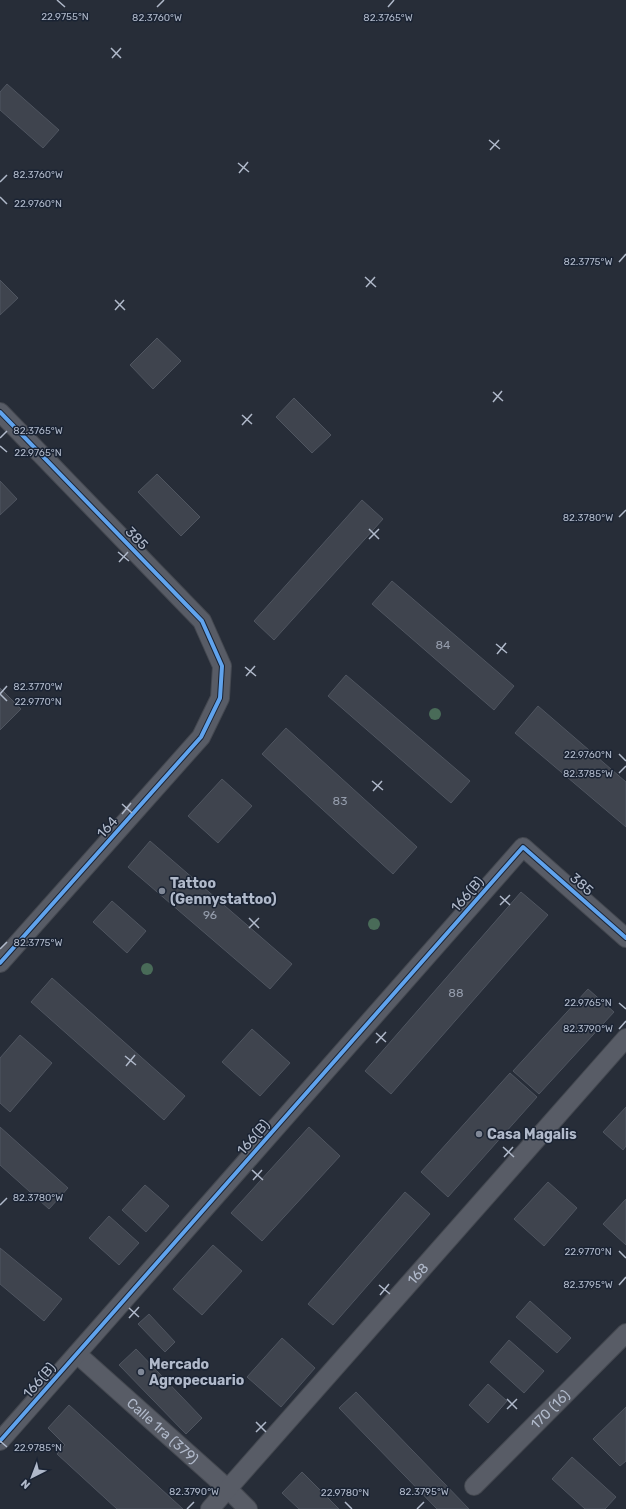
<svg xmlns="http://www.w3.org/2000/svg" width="626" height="1509" font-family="Rubik,sans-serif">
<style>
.building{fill:#3f444e;stroke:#4f5560}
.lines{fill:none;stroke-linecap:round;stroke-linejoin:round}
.minor-casing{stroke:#444850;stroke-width:20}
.minor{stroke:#585c66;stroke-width:18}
.cycleway-casing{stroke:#1a2333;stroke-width:6}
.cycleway{stroke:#60a3ed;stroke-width:4}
.tree{fill:#496b58}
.ticks{fill:none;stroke:#b0b9ca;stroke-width:1.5}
.poi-dot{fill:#808897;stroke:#1a2333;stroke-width:1.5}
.labels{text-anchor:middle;stroke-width:3;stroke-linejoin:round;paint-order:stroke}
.number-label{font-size:12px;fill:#949cab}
.street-label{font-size:14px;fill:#b0b9ca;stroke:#1a2333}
.poi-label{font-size:14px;font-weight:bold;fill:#b0b9ca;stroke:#1a2333;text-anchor:start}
.ticks-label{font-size:10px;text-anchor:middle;fill:#b0b9ca;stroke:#1a2333;stroke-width:3;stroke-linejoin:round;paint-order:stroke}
</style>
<rect width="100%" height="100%" fill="#272d38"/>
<path class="building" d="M7,84L59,130L43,148L0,110V92Z
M0,280L18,298L0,315Z
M157,338L181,361L153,389L130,365Z
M294,398L331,435L312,453L276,417Z
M157,474L200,517L181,536L138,492Z
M0,481L17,499L0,515Z
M362,500L383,519L274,640L254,621Z
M392,581L514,686L494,710L372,604Z
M346,675L470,781L451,803L328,696Z
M0,688L21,709L0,730Z
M538,706L626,782V827L515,733Z
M286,728L417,847L393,874L262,754Z
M222,779L252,806L218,843L188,816Z
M150,841L292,964L270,989L128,867Z
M521,892L548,915L391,1094L365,1071Z
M112,901L146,931L127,953L93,922Z
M52,978L185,1096L164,1120L31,1002Z
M588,989L614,1012L539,1094L513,1071Z
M252,1029L290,1063L260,1096L222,1062Z
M20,1035L52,1063L10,1112L0,1103V1058Z
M510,1073L537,1097L448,1197L421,1172Z
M626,1107V1146L623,1150L603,1132Z
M0,1127L68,1188L49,1209L0,1165Z
M309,1127L340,1156L262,1241L231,1213Z
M548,1182L577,1208L544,1246L514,1219Z
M145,1185L169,1206L146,1232L122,1210Z
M405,1192L430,1214L333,1325L308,1304Z
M626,1199V1245L603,1224Z
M109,1216L139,1243L119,1265L89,1238Z
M213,1245L242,1271L202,1315L173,1289Z
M0,1248L62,1299L44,1321L0,1284Z
M530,1301L571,1338L557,1353L516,1317Z
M149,1314L175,1342L165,1352L138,1324Z
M282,1338L315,1368L281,1407L247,1377Z
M509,1340L544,1371L524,1393L490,1362Z
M136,1349L202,1418L186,1434L119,1365Z
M488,1384L507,1401L488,1423L469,1405Z
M356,1392L469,1509H437L339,1408Z
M69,1405L183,1509H117L57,1454L65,1445L48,1428Z
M626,1407V1461L620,1466L593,1439Z
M572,1457L616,1497L605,1509H585L552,1479Z
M302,1472L339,1509H299L282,1493Z"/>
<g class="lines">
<g class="minor-casing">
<g id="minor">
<path d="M0,412L202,621L222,666L220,698L201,737L0,963"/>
<path id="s1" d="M77,1354L228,1489L248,1509"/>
<path d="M0,1441L523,847L626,938"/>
<path id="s2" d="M474,1486L626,1333"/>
<path id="s3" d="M210,1509L626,1038"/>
</g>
</g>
<use href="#minor" class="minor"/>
<g class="cycleway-casing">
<path id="cycleway" d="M0,412L202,621L222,666L220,698L201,737L0,963
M0,1441L523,847L626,938"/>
</g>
<use href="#cycleway" class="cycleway"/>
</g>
<g class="tree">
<circle cx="435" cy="714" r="6"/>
<circle cx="374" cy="924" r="6"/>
<circle cx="147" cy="969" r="6"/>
</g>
<path class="ticks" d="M57,0L65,7M157,7L164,0M388,7L394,0M111,48L121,58M112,58L121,48M489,140L500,149M490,150L499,140M238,163L249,172M239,173L248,162M0,182L7,175M0,197L7,204M619,262L626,254M365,277L376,287M366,287L375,277M115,300L125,310M115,310L124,300M493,392L503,401M493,402L502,391M242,415L252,424M242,425L252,414M0,438L7,431M0,446L7,452M619,517L626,510M369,529L379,539M369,539L379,529M118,552L129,561M119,562L128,552M496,644L507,653M497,654L506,643M245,667L256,676M246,676L255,666M0,694L7,686M0,694L7,701M619,754L626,761M619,773L626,766M372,781L383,790M373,791L382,781M122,804L132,813M122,814L131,803M500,896L510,905M500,905L510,895M249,918L259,928M249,928L259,918M0,949L7,942M619,1003L626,1009M619,1029L626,1021M376,1033L386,1042M376,1043L386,1032M125,1056L136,1065M126,1066L135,1055M503,1147L514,1157M504,1157L513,1147M252,1170L263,1180M253,1180L262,1170M0,1205L7,1198M619,1251L626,1258M379,1285L390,1294M619,1285L626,1277M380,1295L389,1284M129,1308L139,1317M129,1318L139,1307M507,1399L517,1409M507,1409L517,1399M256,1422L266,1432M256,1432L266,1422M0,1441L7,1447M345,1502L352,1509M187,1509L194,1502M417,1509L424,1502"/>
<g class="poi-dot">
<circle cx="162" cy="891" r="4"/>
<circle cx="479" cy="1134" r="4"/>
<circle cx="141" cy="1372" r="4"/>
</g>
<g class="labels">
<g class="number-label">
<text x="443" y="649">84</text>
<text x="340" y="805">83</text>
<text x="210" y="919">96</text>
<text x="456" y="997">88</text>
</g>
<g class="street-label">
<text transform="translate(137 538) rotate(46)" y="5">385</text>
<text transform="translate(107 827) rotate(-48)" y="5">164</text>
<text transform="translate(582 884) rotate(41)" y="5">385</text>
<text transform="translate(467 894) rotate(-49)" y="5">166(B)</text>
<text transform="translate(253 1137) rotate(-49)" y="5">166(B)</text>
<text dy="5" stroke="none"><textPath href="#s3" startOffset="314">168</textPath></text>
<text transform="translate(39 1380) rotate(-49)" y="5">166(B)</text>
<text dy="5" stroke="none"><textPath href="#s2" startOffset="108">170 (16)</textPath></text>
<text dy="5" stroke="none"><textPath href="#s1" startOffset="115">Calle 1ra (379)</textPath></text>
</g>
<g class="poi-label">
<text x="170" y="888">Tattoo<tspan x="170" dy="16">(Gennystattoo)</tspan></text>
<text x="487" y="1139">Casa Magalis</text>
<text x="149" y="1369">Mercado<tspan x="149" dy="16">Agropecuario</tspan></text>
</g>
</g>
<g class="ticks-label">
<text x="65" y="20">22.9755°N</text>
<text x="157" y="21">82.3760°W</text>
<text x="388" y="21">82.3765°W</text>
<text x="38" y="178">82.3760°W</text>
<text x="38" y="207">22.9760°N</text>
<text x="588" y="265">82.3775°W</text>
<text x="38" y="434">82.3765°W</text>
<text x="38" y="456">22.9765°N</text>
<text x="588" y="521">82.3780°W</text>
<text x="38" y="690">82.3770°W</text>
<text x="38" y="705">22.9770°N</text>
<text x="588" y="758">22.9760°N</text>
<text x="588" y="777">82.3785°W</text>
<text x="38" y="946">82.3775°W</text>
<text x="588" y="1006">22.9765°N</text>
<text x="588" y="1032">82.3790°W</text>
<text x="38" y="1201">82.3780°W</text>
<text x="588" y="1255">22.9770°N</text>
<text x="588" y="1288">82.3795°W</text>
<text x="38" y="1451">22.9785°N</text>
<text x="194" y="1495">82.3790°W</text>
<text x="424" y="1495">82.3795°W</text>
<text x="345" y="1496">22.9780°N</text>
</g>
<g transform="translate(32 1477) rotate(222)" stroke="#1a2333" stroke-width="3" paint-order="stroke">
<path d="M0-3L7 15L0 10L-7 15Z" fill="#b0b9ca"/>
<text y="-6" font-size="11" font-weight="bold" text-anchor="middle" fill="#b0b9ca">N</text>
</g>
</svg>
